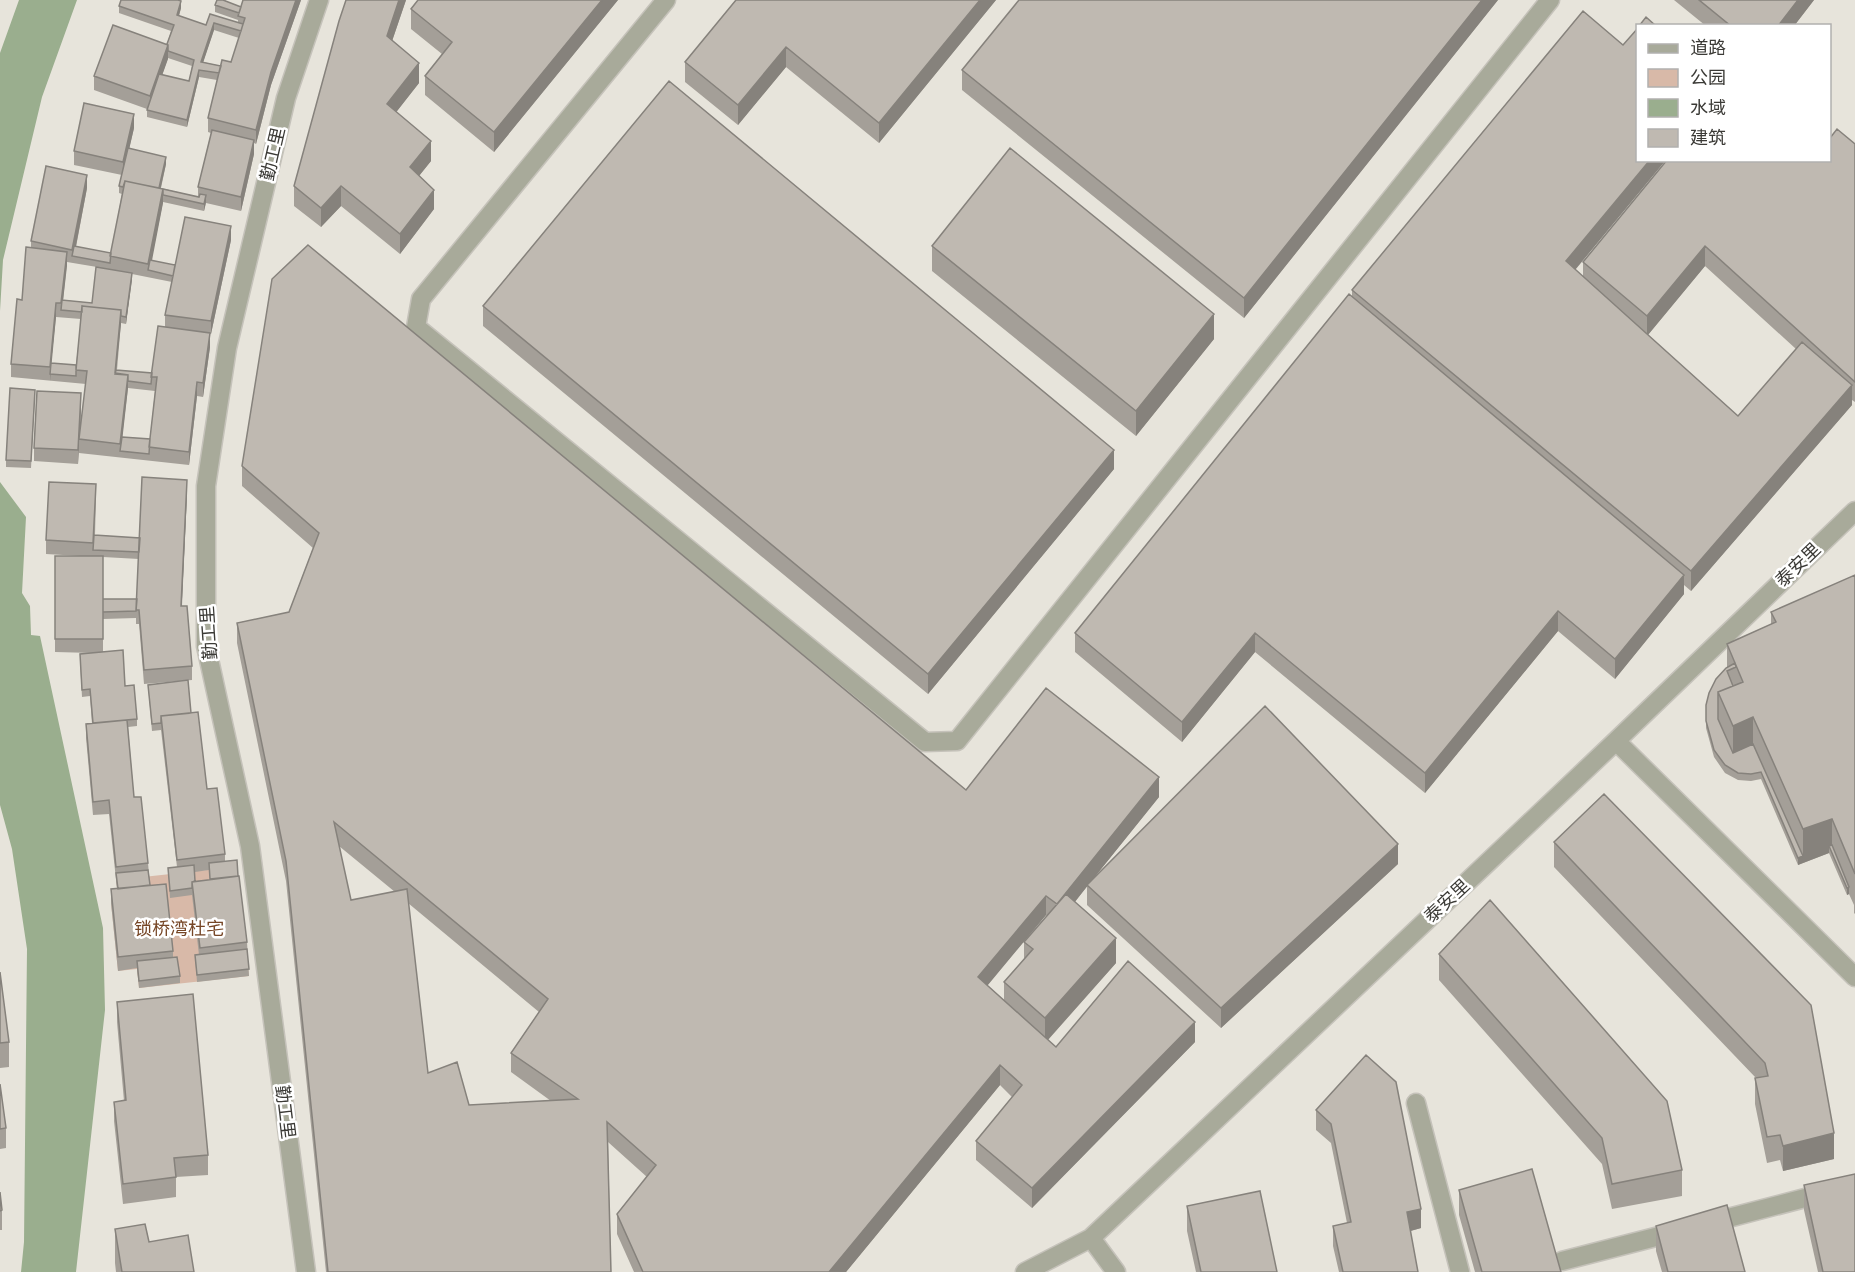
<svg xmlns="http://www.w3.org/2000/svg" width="1855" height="1272" font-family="'IBM Plex Sans','Noto Sans SC',sans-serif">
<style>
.green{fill:#d8b9a8}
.water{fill:#9aae8e}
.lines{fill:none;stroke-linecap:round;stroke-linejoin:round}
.lane-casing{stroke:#c5c2ba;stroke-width:21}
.street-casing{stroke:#c5c2ba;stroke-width:21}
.lane{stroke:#a8aa9a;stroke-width:18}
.street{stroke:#a8aa9a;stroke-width:18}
.wall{fill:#a49f98;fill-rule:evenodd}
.shaded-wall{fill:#86827c}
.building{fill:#bfb9b1;stroke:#86827c;stroke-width:1.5;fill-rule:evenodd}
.labels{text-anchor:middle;stroke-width:5;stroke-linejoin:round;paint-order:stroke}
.street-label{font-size:18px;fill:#3b3a36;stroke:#fff}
.park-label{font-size:18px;fill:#764626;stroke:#fff}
</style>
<rect width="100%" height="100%" fill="#e7e4db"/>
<path class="green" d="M225,868L247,956L249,976L139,988L137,969L118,971L111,903L119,902L116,880Z"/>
<path class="water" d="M19,0H77L42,97L3,260L0,311V53Z
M0,482L26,517L22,593L30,606L31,635L40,636L103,928L105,1010L76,1272H21L24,1242L27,949L12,849L0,805Z"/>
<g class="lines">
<g class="lane-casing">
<path id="lane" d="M666,0L421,299L416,327L925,742L957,741L1550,0
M1416,1103L1460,1272
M1709,1223L1855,1185
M1562,1261L1679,1231"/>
</g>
<g class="street-casing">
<path id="street" d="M1616,741L1855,977
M1091,1238L1116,1272
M306,1272L250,846L206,646V486L227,348L286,98L319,0
M1025,1272L1091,1238L1616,741L1855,511"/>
</g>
<use href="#lane" class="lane"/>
<use href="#street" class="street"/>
</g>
<path class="wall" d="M217,0H226L225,1L241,7L243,0H301L271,85L256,144L254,143V154L241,211L206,203L204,211L163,202L151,261L175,265L231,240L211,334H210V347L203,397L197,396L189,465L79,453V439L86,384L11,377V364L31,248V241L87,188L76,247L111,253L122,194L119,193V186L122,175L74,165V151L134,128L129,149L166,164L161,188L198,197V187L211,133L208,132V118L217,80L199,77L187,127L147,117V109L94,90V76L167,44L171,31L119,13V6L181,8L179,16L206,25L210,14L238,23V20L215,12V5ZM214,30L239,38L231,62L221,66L203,62ZM168,58L192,66L189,81L162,75ZM67,262L97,267L92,303L63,300ZM132,274L172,282L165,315V327L152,373L117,370L121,323L126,324ZM56,317L81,319L76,365L51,363ZM128,388L155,391L150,439L122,437Z
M346,0H406L392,41L419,83L396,112L431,161L419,176L434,209L400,254L341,206L321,227L294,206V186Z
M418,0H618L494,152L425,95V76L442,54L411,29V9Z
M736,0H996L879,143L786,67L738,125L685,82V62Z
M1498,0L1244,318L962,90V70Z
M1674,0H1814L1794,26H1706Z
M1855,144V402L1852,400V405L1691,591L1684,585V594L1615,679L1558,631L1425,793L1255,652L1182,742L1075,652V633L1352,296V290L1575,270L1583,277V262L1830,160ZM1705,266L1796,349L1738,416L1648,335Z
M932,246L1214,339L1136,436L932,271Z
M483,306L1114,469L928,694L483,326Z
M35,397L31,468L6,467V460Z
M81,407L78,464L34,461V448Z
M242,466L966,790L1159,797L1092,880L1398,864L1221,1028L1087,905V886L1075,902L1116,963L1048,1040L1056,1047L1195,1042L1032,1208L976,1160V1141L1012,1097L1000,1085L846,1272H634L617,1234V1214L647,1177L608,1142L611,1272H326L286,881L237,643V623L289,612L313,548L242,486ZM339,846L395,892L351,900ZM408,903L539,1012L511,1053V1072L551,1101L469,1105L428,1073ZM1046,915L1047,916L1024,942V959L1004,982V1000L987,985Z
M187,494L182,606L192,666V680L144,684L139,624H136V614V618L103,619V615V652L125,686L137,719V726L128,727L134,797L148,863L150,885L173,951V957L180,976V983L139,988L137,968L118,971L111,903V889H117L109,814L93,815L86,738V724H92L90,696L82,697L80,661V654L93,653L55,652V556H80L46,554V540L96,498L95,535L140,538ZM103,557L139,559L137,599H103Z
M1855,575V914L1854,913V905L1849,894L1847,895L1829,853L1798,865L1761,779L1751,781L1738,780L1725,773L1714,757L1706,728V705L1727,667V644L1771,624V612Z
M148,685L191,713L207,789L225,854V861L247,942L249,976L197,982L195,955H199L192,895L170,898L168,868L177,867L161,730L152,731ZM209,870L210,880L195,881V872Z
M1604,794L1834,1159L1783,1171L1780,1160L1767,1163L1755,1104V1078H1756L1554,867V842Z
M1439,954L1682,1170V1196L1612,1209L1602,1164L1439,980Z
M0,972L9,1042V1067L0,1068Z
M117,1002L208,1155V1175L176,1177V1197L123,1204L114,1121V1102L124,1101L117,1022Z
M1366,1055L1421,1228L1410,1231L1418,1272H1339L1333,1246V1226L1347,1223L1331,1143L1316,1130V1110Z
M0,1084L6,1128V1148L0,1149Z
M1804,1185L1855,1272H1818L1804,1210Z
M1459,1190L1561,1272H1475L1459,1215Z
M0,1192L2,1210V1230H0Z
M1187,1206L1277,1272H1196L1187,1231Z
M1656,1226L1745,1272H1662L1656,1251Z
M115,1229L149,1242L194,1272H116L115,1263Z"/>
<path class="shaded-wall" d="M296,0H301L271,85L256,144V130L271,72Z
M399,0H406L387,56V36Z
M602,0H618L494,152V132Z
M980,0H996L879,143V123Z
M1482,0H1498L1244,318V298Z
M1798,0H1814L1794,26H1778Z
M181,1V8L177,22V15Z
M214,23V30L201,69V62Z
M168,45V59L150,109V96Z
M786,47V67L738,125V105Z
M419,63V83L387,124V104Z
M199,70V77L187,127V120Z
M134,114V128L123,176V162Z
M254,140V154L241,211V197Z
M431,141V161L410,187V167Z
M166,157V164L159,195V188Z
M1650,160H1666L1566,281V261Z
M87,175V188L74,256H72V250Z
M341,186V206L321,227V208Z
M163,189V203L150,271L148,270V264Z
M434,190V209L400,254V234Z
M206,195V202L204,211V204Z
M231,226V240L211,334V321Z
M1705,246V266L1647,336V316Z
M67,252V266L62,310H61V303Z
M132,273V280L126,324V317Z
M56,303V317L50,381V367Z
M121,310V324L115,380V373Z
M1214,314V339L1136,436V411Z
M210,333V347L203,397V383Z
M128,375V388L121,451L120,444Z
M197,382V396L189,465V452Z
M1852,385V405L1691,591V571Z
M81,393V407L78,464V450Z
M1114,450V469L928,694V674Z
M187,480V494L181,620V606Z
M1684,575V594L1615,679V659Z
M1558,611V631L1425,793V773Z
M1255,633V652L1182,742V722Z
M1753,717V751L1733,760V726Z
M1159,777V797L1057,924V904Z
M1832,819V852L1829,846V853L1803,863V829Z
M1398,844V864L1221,1028V1008Z
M1803,856V863L1798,865V858Z
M1849,887V894L1847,895V888Z
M1046,896V915L978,997V977Z
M1116,938V963L1045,1043V1018Z
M1195,1022V1042L1032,1208V1188Z
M1000,1065V1085L846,1272H829Z
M1834,1133V1159L1783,1171V1146Z
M1421,1209V1228L1407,1232V1212Z"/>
<path class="building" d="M121,0H178L181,1L177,15L206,25L210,14L243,24L241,31L214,23L201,62L221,66L219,73L199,70L187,120L147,110L159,74L189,81L194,60L168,51V45L167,44L174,25L119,6Z
M217,0H223L241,7L239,13L215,5Z
M243,0H296L271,72L256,130L208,118L222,60L231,62L245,18L238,16Z
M346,0H399L387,36L419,63L387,104L431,141L410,167L434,190L400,234L341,186L321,208L294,186L339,21Z
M418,0H602L494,132L425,76L452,42L411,9Z
M736,0H980L879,123L786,47L738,105L685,62Z
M1019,0H1482L1244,298L962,70Z
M1699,0H1798L1778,26H1731Z
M1583,11L1623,45L1638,28V160H1650L1566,261L1738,416L1802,342L1852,385L1691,571L1352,290Z
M1646,17L1656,26H1639Z
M113,25L168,45L150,96L94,76Z
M669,81L1114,450L928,674L483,306Z
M84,103L134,114L123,162L74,151Z
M1837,129L1855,144V382L1705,246L1647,316L1583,262L1667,160H1830V138Z
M212,130L254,140L241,197L198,187Z
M128,148L166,157L159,188L125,181L123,187L119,186Z
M1010,148L1214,314L1136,411L932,246Z
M46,166L87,175L72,250L31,241Z
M125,181L163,189L148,264L110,256Z
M163,189L199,197L200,194L206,195L204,204L163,195Z
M185,217L231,226L211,321L165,315Z
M308,245L966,790L1046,688L1159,777L1057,904L1046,896L978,977L1056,1047L1128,961L1195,1022L1032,1188L976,1141L1022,1085L1000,1065L829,1272H643L617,1214L656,1165L607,1122L611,1272H328L286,861L237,623L289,612L319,533L242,466L272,279ZM334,822L548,999L511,1053L578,1099L469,1105L457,1062L428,1073L407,889L351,900Z
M74,246L111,253L110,263L72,256Z
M26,247L67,252L61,303H56L50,367L11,364L17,299L22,300Z
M150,260L175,265L173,276L148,270Z
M96,267L132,273L126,317L121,316V310L82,306V312L61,310L62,300L92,303Z
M1349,294L1684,575L1615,659L1558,611L1425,773L1255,633L1182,722L1075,633Z
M82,306L121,310L115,373L128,375L120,444L79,439L87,371L76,370Z
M158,326L210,333L203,383L197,382L189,452L149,447L157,377H151Z
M51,363L76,365V376L50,374Z
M116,370L152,373L151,384L128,381V375L115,374Z
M10,388L35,390L31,461L6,460Z
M37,391L81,393L78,450L34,448Z
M122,437L150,439L149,454L120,451Z
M142,477L187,480L181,606H187L192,666L144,670L139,610H136Z
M49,482L96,484L93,543L46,540Z
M94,535L140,538L139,552L93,550Z
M55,556H103V639H55Z
M1855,575V874L1832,819L1803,829L1753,717L1733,726L1718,692L1743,682L1727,644L1776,622L1771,612Z
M103,599H137L136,611L103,612Z
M123,650L125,686L134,685L137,719L93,723L90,689L82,690L80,654Z
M1735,663L1736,667L1727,671L1733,686L1718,692V719L1733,753L1753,744L1803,856L1798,858L1761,772L1751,774L1738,773L1725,765L1714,750L1706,721V705L1709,693L1716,679L1726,668Z
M188,680L191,713L161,716V723L152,724L148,685Z
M1265,706L1398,844L1221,1008L1087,885Z
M198,712L207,789L217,788L225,854L177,860L161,716Z
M127,720L134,797H141L148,863L116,867L109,800L93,802L86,724Z
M1604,794L1811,1005L1834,1133L1783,1146L1780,1135L1767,1137L1755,1078L1768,1076L1765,1063L1554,842Z
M1832,845L1849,887L1847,888L1829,846Z
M237,860L238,876L210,879L209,863Z
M194,865L195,881L192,882V888L170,891L168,868Z
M148,870L150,885L118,889L116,873Z
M239,876L247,942L200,948L192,882Z
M166,884L173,951L118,957L111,889Z
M1066,894L1116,938L1045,1018L1004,982L1033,949L1024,942Z
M1490,900L1667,1101L1682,1170L1612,1184L1602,1138L1439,954Z
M247,949L249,969L197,975L195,955Z
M177,957L180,976L139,981L137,961Z
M0,972L9,1042L0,1043Z
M193,994L208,1155L174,1158L176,1177L123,1184L114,1102L126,1100L117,1002Z
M1366,1055L1396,1082L1421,1209L1407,1212L1418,1272H1343L1333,1226L1351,1222L1331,1124L1316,1110Z
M0,1084L6,1128L0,1129Z
M1532,1169L1561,1272H1482L1459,1190Z
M1855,1174V1272H1823L1804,1185Z
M1260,1191L1277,1272H1201L1187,1206Z
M0,1192L2,1210L0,1211Z
M1727,1205L1745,1272H1668L1656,1226Z
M145,1224L149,1242L188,1235L194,1272H122L115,1229Z"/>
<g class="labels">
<g class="street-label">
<text transform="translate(273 154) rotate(-77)" y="6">勤工里</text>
<text transform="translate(1798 565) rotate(-44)" y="6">泰安里</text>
<text transform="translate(209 633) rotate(-94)" y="6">勤工里</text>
<text transform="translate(1447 901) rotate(-43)" y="6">泰安里</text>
<text transform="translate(285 1112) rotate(83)" y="6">勤工里</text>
</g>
<g class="park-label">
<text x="179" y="935">锁桥湾杜宅</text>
</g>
</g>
<rect x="1636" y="24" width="195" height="138" fill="#ffffff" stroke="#b1b0af" stroke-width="1.5"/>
<rect x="1648" y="44" width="30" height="9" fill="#a8aa9a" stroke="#b1b0af" stroke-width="1.5"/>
<text x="1690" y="54" font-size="18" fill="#3b3a36">道路</text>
<rect x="1648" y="69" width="30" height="18" fill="#d8b9a8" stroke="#b1b0af" stroke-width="1.5"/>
<text x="1690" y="84" font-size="18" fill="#3b3a36">公园</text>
<rect x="1648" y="99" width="30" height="18" fill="#9aae8e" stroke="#b1b0af" stroke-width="1.5"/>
<text x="1690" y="114" font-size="18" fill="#3b3a36">水域</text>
<rect x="1648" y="129" width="30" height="18" fill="#bfb9b1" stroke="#b1b0af" stroke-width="1.5"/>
<text x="1690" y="144" font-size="18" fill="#3b3a36">建筑</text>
</svg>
